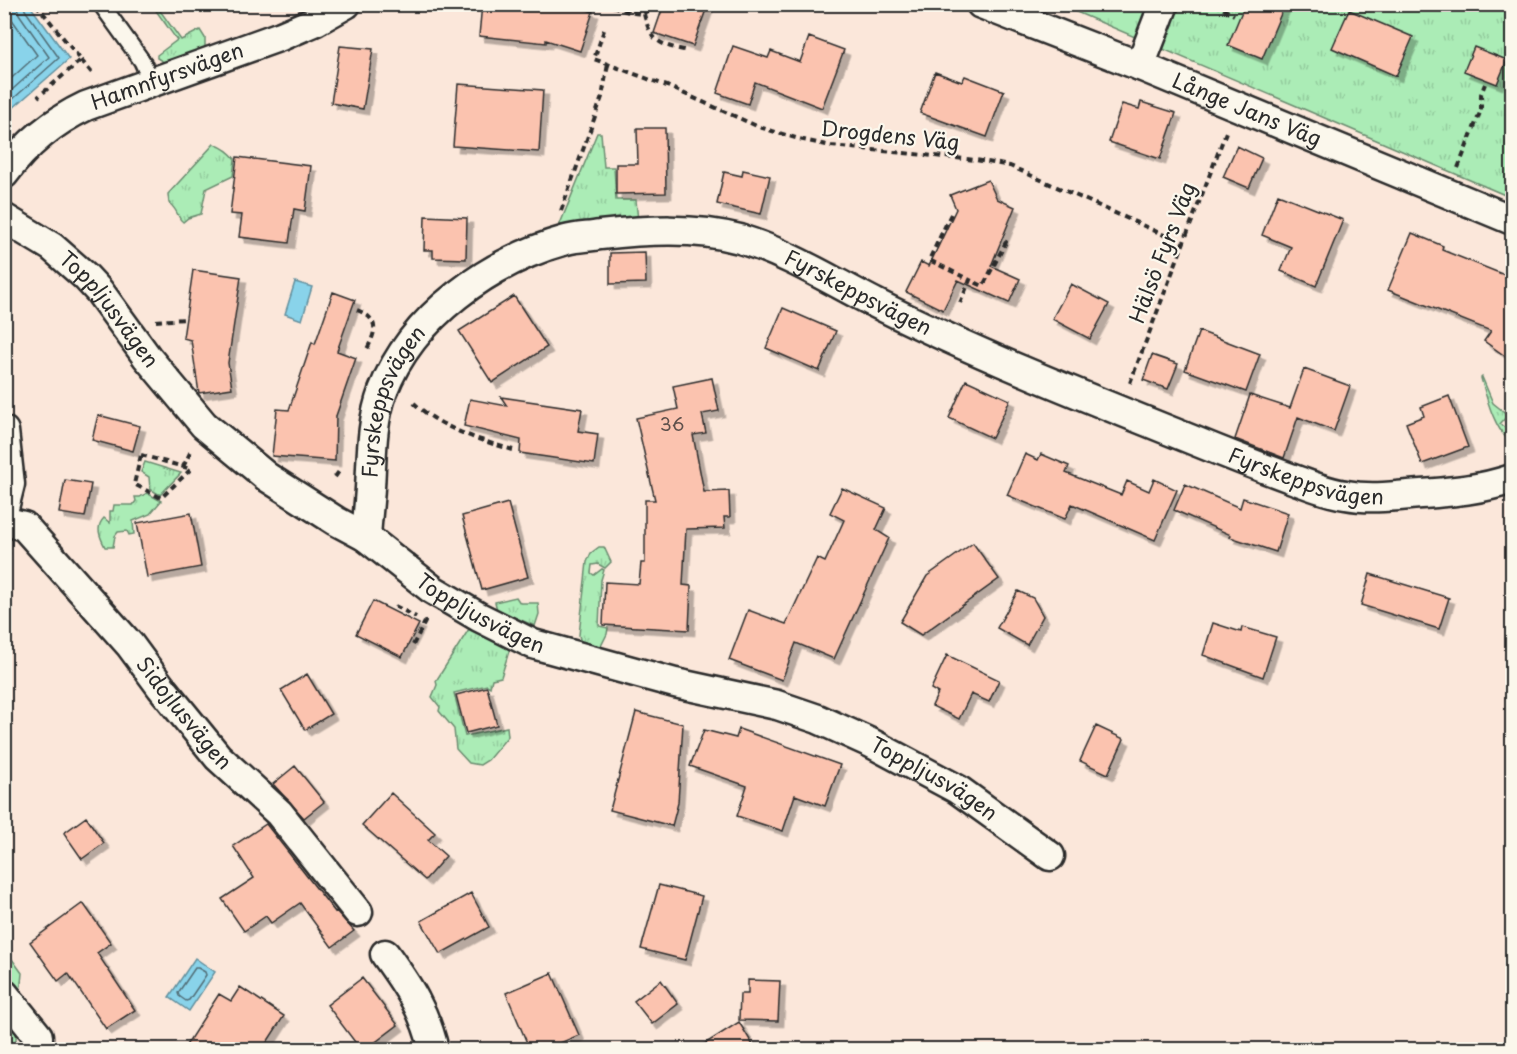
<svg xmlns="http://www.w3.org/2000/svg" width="1517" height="1054" font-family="'Playpen Sans',sans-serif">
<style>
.grass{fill:url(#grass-tufts);stroke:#6b8c70;stroke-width:1.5}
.water{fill:#89d3ea;stroke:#63909e;stroke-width:1.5}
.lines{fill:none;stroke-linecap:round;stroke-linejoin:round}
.shore{stroke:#516e77;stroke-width:1.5}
.building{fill:#fbc3af;stroke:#2b2b2b;stroke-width:1.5;filter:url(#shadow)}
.lane-casing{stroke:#2b2b2b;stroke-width:20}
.street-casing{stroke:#2b2b2b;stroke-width:33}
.path{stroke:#2b2b2b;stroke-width:4;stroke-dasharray:6 4.5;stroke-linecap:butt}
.lane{stroke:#fbf7ec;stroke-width:15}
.street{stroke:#fbf7ec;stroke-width:28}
.labels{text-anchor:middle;stroke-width:4.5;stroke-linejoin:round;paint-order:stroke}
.number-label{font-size:18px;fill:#5f514c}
.street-label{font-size:21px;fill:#2b2b2b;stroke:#fbf7ec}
</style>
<defs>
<pattern id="grass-tufts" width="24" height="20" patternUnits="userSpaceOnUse" patternTransform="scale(1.5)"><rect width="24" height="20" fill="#abecb6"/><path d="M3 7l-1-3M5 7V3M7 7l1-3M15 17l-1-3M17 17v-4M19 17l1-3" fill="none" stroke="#93cb9d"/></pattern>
<filter id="shadow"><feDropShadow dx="5.5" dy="5.5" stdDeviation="0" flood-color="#0004"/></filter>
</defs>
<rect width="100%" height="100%" fill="#fbe7da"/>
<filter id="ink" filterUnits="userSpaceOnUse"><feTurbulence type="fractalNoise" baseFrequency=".0167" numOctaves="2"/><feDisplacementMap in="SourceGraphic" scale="12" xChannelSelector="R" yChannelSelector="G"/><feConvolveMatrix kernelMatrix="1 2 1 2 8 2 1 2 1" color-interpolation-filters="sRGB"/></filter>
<g filter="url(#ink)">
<path class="grass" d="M152,5H156L181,40L200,30L205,38V49L167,64L157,58V55L177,40Z
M1060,5H1512V198Z
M597,133H601L604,167H614L616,200H636L638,221L558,229Z
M214,144C222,147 230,152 235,159L233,176L206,189L201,214L188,218L183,222C177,218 179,211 169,203L168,194Z
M1482,377L1493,403L1508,415L1500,424L1512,433V442C1495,433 1486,396 1481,378Z
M145,462L181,473L160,495L150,489L149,477L141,472Z
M147,493L161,501L150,514L133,521L134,534L129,535L127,531L118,532L115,536L113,547H105C100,537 95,527 104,518L110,523V511H113L114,505H133L136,501L135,497H140Z
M599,547H604L611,562L605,568L598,564L592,565L591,573L594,575L602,569L604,570L601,580L599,626L608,628L607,634L601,646C593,647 586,645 580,640L579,635L587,562L591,553Z
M516,597L520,603H538L539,614L535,626L497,610L495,602Z
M469,629L510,648L501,677L492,679L490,687L487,685L454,693L465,736L507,727L508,736L488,760L480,765L469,763L456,749L454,729L439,711L440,707L432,697L437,685L436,681Z
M4,948L22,973L15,1049H5Z"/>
<path class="water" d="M5,6L31,7L69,59L5,115Z
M295,282L312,287L302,320L285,314Z
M195,958L215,972L189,1011L169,997Z"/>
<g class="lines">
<path class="shore" d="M4,85L37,55L11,18L7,4
M4,97L49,57L19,14L16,4
M4,107L59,58L25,10L24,4
M195,968H198L205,972L206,975L189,1000L186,1001L179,996L178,993Z"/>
</g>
<path class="building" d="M482,4H572L593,12L580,51L546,40V43L479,36Z
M664,4H708L693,46L654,33Z
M1245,4H1285L1262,59L1228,45Z
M1349,10L1413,37L1396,76L1332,48Z
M809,37L844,50L822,108L755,82L748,104L717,93L733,46L768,58L771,51L800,62Z
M340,46L373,49L363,109L331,103Z
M1474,47L1507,60L1497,84L1464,71Z
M935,72L962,82L965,76L1004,91L987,137L920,113Z
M458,84L543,90L539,152L453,146Z
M1141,102L1176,113L1160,159L1109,142L1122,104L1139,109Z
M637,128H665L666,193L616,194V164H638Z
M1237,146L1262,158L1249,188L1223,177Z
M237,157L311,166L305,211L294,209L289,243L239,237L242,215L230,214Z
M743,170L770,176L761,214L717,204L724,172L742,176Z
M988,180L997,199L1015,207L991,266L1020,279L1009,303L958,280L943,310L906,292L921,262L929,266L956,209L950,195Z
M1278,194L1343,220L1316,286L1281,271L1291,247L1262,235Z
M425,216L467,218L466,259L433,258V250H424Z
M1412,233L1443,246L1442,250L1512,278V361L1484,341L1491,331L1388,290Z
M645,252L646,283L610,284V253Z
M193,270L241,277L228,363L232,388L199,393L191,340L183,338Z
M1071,284L1109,304L1090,339L1052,319Z
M333,292L355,300L337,351L356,358L336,416L335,461L272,456L277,409L289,410L312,342L315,344Z
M514,296L547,347L492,383L459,331Z
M783,308L836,331L819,371L766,348Z
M1199,331L1260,354L1246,392L1185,370Z
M1152,355L1178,364L1168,389L1143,380Z
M1304,369L1350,386L1334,431L1298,417L1284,458L1235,439L1250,395L1290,408Z
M712,378L719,411L702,414L706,433L693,435L704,492L729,491L730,517H724L725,528L686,529L683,585L691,586L689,630L603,625L605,582L639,584L641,563H645V500H655L636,418L678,409L673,386Z
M966,380L1010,400L992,438L949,418Z
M1449,396L1468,447L1422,464L1406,423L1424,416L1421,407Z
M501,397L582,409L578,431L598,434L594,464L520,453L521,440L464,426L470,399L507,406Z
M98,415L140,426L133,451L92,440Z
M1025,454L1038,460L1041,454L1069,466L1066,473L1121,495L1127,481L1149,491L1154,479L1177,490L1155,540L1072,504L1065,519L1007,495Z
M65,480L91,484L85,517L59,513Z
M1185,484L1240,508L1243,498L1288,513L1276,552L1230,537L1231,535L1174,510Z
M842,488L886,508L876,530L889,538L834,659L796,643L782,680L729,660L748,610L786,624L817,558L825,562L844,520L830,513Z
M508,503L528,577L482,590L462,516Z
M191,513L201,567L147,577L137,523Z
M973,543L999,579L921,635L900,622L927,576Z
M1370,574L1449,598L1439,629L1361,605Z
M1018,591L1033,598L1043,616L1027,645L997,628Z
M373,601L419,624L402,657L356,634Z
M1213,623L1241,632L1242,627L1276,637L1263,677L1203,655Z
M947,655L999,680L989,702L971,694L959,719L932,706L938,693L931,689Z
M307,674L331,714L305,730L281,690Z
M487,687L497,725L466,733L456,695Z
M636,712L683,724L678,803L672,826L610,810Z
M1096,726L1124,739L1108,774L1080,761Z
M739,729L840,765L825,806L795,795L783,831L737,816L747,786L690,766L704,730L736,738Z
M295,766L324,802L304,818L273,784Z
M391,793L435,833L428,840L446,856L425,880L362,825Z
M86,817L104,843L82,859L64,833Z
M266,824L335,912L336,911L354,931L332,947L300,903L271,923L266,916L244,931L222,899L254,878L233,846Z
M659,885L702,896L685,960L641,949Z
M471,893L489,927L440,954L421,921Z
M83,903L111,943L97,953L135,1010L106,1029L68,973L58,981L30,942Z
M552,973L579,1035L544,1050H530L506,993Z
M362,978L398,1025L365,1050H361L327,1005Z
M661,980L678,1004L652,1024L634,1001Z
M748,980L780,981L778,1021L739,1020L740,994H748Z
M240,987L284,1016L262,1050H183L219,994L231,1001Z
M739,1022L756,1050H695Z"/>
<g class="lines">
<g class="lane-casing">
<path id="lane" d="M101,4L142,61L152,83"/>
</g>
<g class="street-casing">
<g id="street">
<path id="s1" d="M981,4L1140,66L1512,220"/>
<path d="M1140,66L1164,4"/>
<path id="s2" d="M4,174C26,144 52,122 86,106L281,36L316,21L346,4"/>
<path id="s3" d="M4,218L52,247L85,276L99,291L147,357L204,425L267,477L336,521L366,537L433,590L479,617L533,644L675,683L777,705L818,719L871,743L957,789L1050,856"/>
<path d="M4,431L10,484L4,508"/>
<path id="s4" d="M4,521L24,526L130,645L161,687L218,757L279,813L358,912"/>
<path id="s5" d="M366,537C367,521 369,505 370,488C372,455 371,423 383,391C412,316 490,261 566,240C577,237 589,237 600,235C646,230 695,227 740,239C790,254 833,282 879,305C981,356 1088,398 1195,441C1227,454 1260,467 1293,479C1310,485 1328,493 1346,495C1367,499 1388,497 1409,495C1447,492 1476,491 1512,479"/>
<path d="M385,954C408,986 425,1011 434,1050"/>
<path d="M4,994L38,1036V1050"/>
</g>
</g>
<path class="path" d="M36,4L81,60L38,97
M1214,4L1234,15
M613,6C627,11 644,21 653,4
M644,14C651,43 661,45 688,51
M604,30L594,59L667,86L759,127L799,139L831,146L976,160L1010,166L1182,243
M81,60L92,73
M4,119L6,121
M1458,168L1481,110V94L1485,84
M561,211L602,97L608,64
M951,214L929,260L970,280
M960,303L970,280L983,286L1006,242L1001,241
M357,310C379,319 377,330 367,349
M156,321L186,319
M4,382L10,402
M1130,383L1226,132
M414,403C440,428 479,440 513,450
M141,455L191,469L161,498L134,484Z
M183,467L191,451
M335,477L340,470
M4,566L9,552
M395,606L416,617
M413,645L425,622L422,621"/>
<use href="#lane" class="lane"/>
<use href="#street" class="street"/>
</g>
</g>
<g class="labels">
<g class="number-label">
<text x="672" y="431">36</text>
</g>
<g class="street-label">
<text dy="7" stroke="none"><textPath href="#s2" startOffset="194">Hamnfyrsvägen</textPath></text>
<text dy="7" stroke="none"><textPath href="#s1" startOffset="286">Långe Jans Väg</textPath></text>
<text transform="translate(890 136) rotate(6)" y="7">Drogdens Väg</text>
<text transform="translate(1163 253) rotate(-69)" y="7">Hälsö Fyrs Väg</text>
<text dy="7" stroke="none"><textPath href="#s5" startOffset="698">Fyrskeppsvägen</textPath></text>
<text dy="7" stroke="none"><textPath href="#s3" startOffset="141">Toppljusvägen</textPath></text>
<text dy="7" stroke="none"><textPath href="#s5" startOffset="140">Fyrskeppsvägen</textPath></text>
<text dy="7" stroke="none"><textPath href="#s5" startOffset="1184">Fyrskeppsvägen</textPath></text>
<text dy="7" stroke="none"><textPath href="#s3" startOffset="627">Toppljusvägen</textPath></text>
<text dy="7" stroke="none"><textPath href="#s4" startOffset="267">Sidojlusvägen</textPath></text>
<text dy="7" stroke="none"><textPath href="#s3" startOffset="1113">Toppljusvägen</textPath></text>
</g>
</g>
<rect width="1517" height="1054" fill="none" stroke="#fbf7ec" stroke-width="24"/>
<rect x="12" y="12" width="1493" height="1030" fill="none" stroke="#2b2b2b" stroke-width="2" filter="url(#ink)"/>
</svg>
